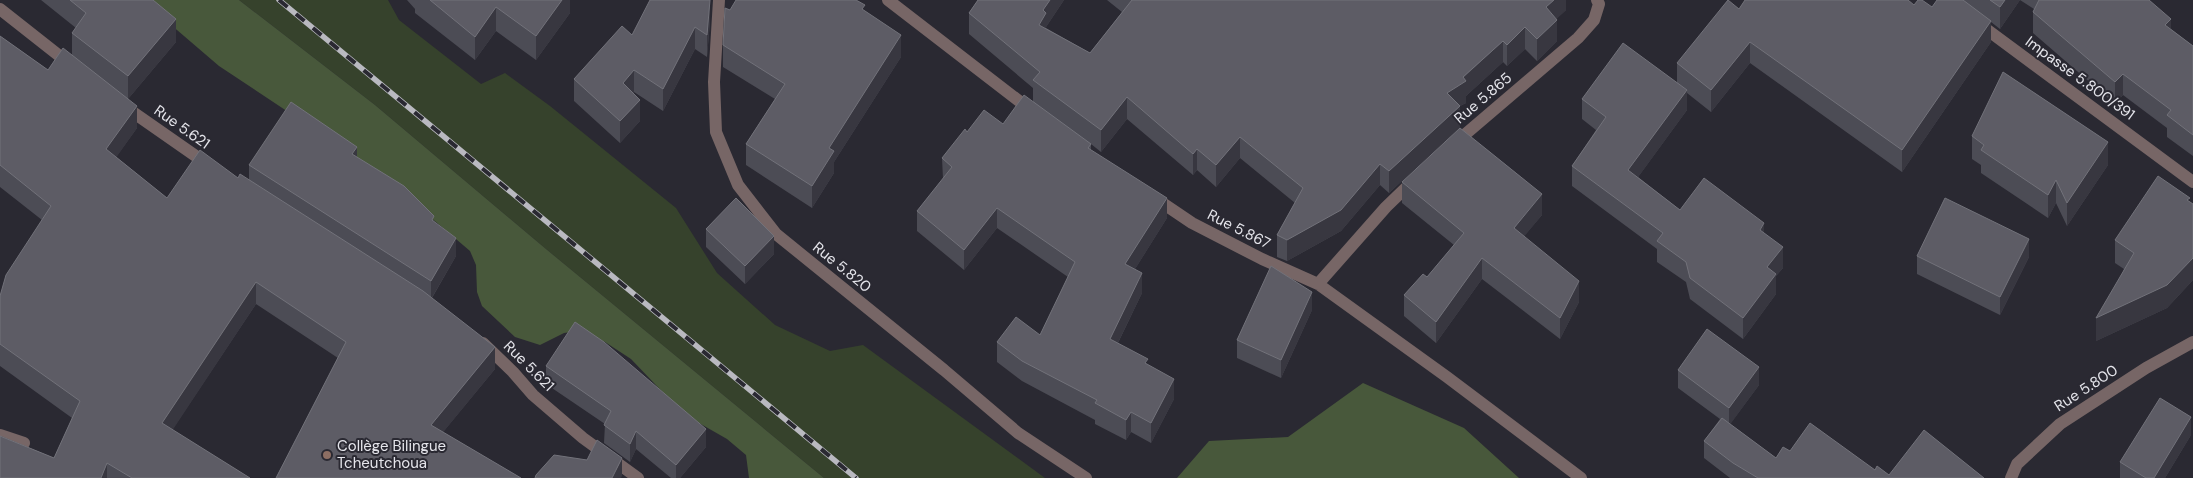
<svg xmlns="http://www.w3.org/2000/svg" width="2193" height="478" font-family="'DM Sans',sans-serif">
<style>
.green{fill:#36422c}
.forest{fill:#48583b}
.lines{fill:none;stroke-linecap:round;stroke-linejoin:round}
.minor{stroke:#766;stroke-width:12}
.rail-casing{stroke:#b9b9c0;stroke-width:5.5}
.rail{stroke:#2a2932;stroke-width:4;stroke-dasharray:11;stroke-linecap:butt}
.wall{fill:#4c4c55}
.shaded-wall{fill:#383740}
.building{fill:#5d5c65;stroke:#72727a}
.education-dot{fill:#8d6e63;stroke:#2a2932;stroke-width:2}
.labels{text-anchor:middle;stroke-width:4;stroke-linejoin:round;paint-order:stroke}
.street-label{font-size:15px;fill:#e5e5eb;stroke:#2a2932}
.poi-label{font-size:15px;fill:#e5e5eb;stroke:#2a2932;text-anchor:start}
</style>
<rect width="100%" height="100%" fill="#2a2932"/>
<path class="green" d="M239,0H388L399,20L481,84L505,73L550,106L676,208L717,273L775,325L830,351L863,345L1045,478H824L546,249L375,105Z"/>
<path class="forest" d="M142,0H239L375,105L546,249L824,478H749L746,455L727,439L699,423L675,405L631,359L605,342L578,331L564,333L540,345L515,337L482,306L477,292L476,265L470,251L409,199L341,147L219,66Z
M1363,383L1464,428L1519,478H1177L1209,441L1288,437Z"/>
<g class="lines">
<path class="minor" d="M719,0L714,82L716,132L738,185L776,234L944,370L1018,433L1086,478
M888,0L1032,111
M0,9L71,65
M1978,23L2193,182
M124,106L210,166
M1455,143L1578,38L1594,20L1599,4L1597,0
M1152,196L1192,223L1262,259L1318,284L1447,377L1581,478
M1318,284L1386,207L1414,180
M483,343L513,372L533,395L583,438L638,478
M0,435L24,443
M2011,478L2017,464L2060,424L2146,368L2193,342"/>
<g class="rail-casing">
<path id="rail" d="M279,0L856,478"/>
</g>
<use href="#rail" class="rail"/>
</g>
<path class="wall" d="M41,0H153L176,42L128,99L137,128L116,157L167,198L238,178L249,180V165L357,157L434,221L456,256L432,298L495,369L443,432L276,478L338,358L256,304L172,430L250,478H0L1,436L54,458L72,418L0,366V296L42,220L0,187V36L48,70L72,55V33L76,28Z
M407,0H570V13L536,60L496,31L475,60L415,13V9Z
M978,0H1064L1046,27V28L1090,53L1122,12L1107,0H1566V10L1556,19L1557,41L1537,61L1525,49L1507,66L1503,62L1466,96V103L1460,106V127L1389,193L1380,185L1341,231L1287,261L1277,257V235L1295,203L1240,158L1216,187L1197,170L1193,175L1127,119L1101,152L1091,144V150L1167,218L1135,269L1142,293L1118,343L1148,365L1174,399L1151,443L1131,432L1126,440L1095,424V420L1022,381L997,362V342L1040,335L1068,277L997,228L964,270L917,231V211L943,179L942,158L967,132L1003,124L1033,102V88L969,34V13Z
M1937,0H2149L2171,29L2193,46V156L2167,137V128L2123,95L2115,104L2033,33V12L2034,9L2020,0L2000,29L1991,22V42L1902,172L1750,63L1711,112L1687,93V110L1638,177L1680,210L1764,233L1783,268L1776,276V294L1743,339L1690,299L1686,282L1657,262V249L1572,186V166L1596,130L1582,119V99L1677,82V63L1739,9L1914,5L1932,7Z
M730,10L865,11L901,57L834,162V173L812,208L746,165V144L775,99L723,67V45Z
M710,21L707,57L695,49L663,111L634,92L633,93L640,121L620,143L574,101V79L632,35Z
M1972,136L2108,165L2067,226L2056,203L2048,218L1981,173V165L1972,159Z
M1402,182L1542,215L1524,236L1579,302L1560,339L1482,279L1436,343L1404,316V295L1427,277L1454,245L1402,203Z
M2190,202L2193,204V280L2167,308L2096,341L2124,269L2115,263V240Z
M706,229L774,254L745,284L706,247Z
M1917,256L2029,257L2000,315L1917,274Z
M1312,310L1281,378L1237,358V340Z
M546,366L706,447L680,478H671L636,449L630,462L604,443L605,424L546,384Z
M1678,370L1759,385L1730,424L1776,458L1790,451L1875,470L1889,475L1984,478H1730L1704,458V441L1720,419L1678,388Z
M2191,435L2165,478H2120V462Z"/>
<path class="shaded-wall" d="M562,0H570V13L536,60V36Z
M710,0V21L707,57V35Z
M1050,0H1064L1046,27V34L1039,25L1043,10Z
M1554,0H1566V10L1546,29V7Z
M2005,0H2020L2000,29V7Z
M496,7V31L475,60V37Z
M176,19V42L128,99V76Z
M2171,19V40L2165,25Z
M1557,20V41L1537,61V39Z
M1991,21V42L1902,172V150Z
M695,27V49L663,111V89Z
M1525,27V49L1507,66V45Z
M901,35V57L834,162V173L812,208V186L829,148Z
M1503,41V62L1466,96V103L1460,106V127L1389,193V171L1447,93Z
M1750,42V63L1711,112V90Z
M634,70V92L623,105V83Z
M2123,74V95L2115,104V82Z
M1687,90V110L1628,191V170Z
M1127,97V119L1101,152V130Z
M640,100V121L620,143V121Z
M137,106V128L106,172V149Z
M1240,137V158L1216,187V165Z
M2108,142V165L2067,226V203Z
M357,147V165L352,154Z
M1197,149V170L1193,175V154Z
M1380,164V185L1341,231L1287,261V240Z
M2056,180V203L2048,218V195Z
M1542,194V215L1514,249V228Z
M1167,198V218L1125,285V264Z
M997,208V228L964,270V250Z
M1764,223V244L1760,230Z
M774,236V254L745,284V266Z
M456,238V256L431,299V281Z
M2029,239V257L2000,315V297Z
M1783,247V268L1776,276V294L1743,339V318L1767,267Z
M1482,258V279L1436,343V322Z
M2193,258V280L2167,308L2096,341V318Z
M1142,273V293L1110,359V339Z
M1579,281V302L1560,339V318Z
M256,282V304L162,446V423Z
M1312,292V310L1281,378V360Z
M495,347V369L431,447V425Z
M1759,367V385L1729,426V408Z
M1174,379V399L1151,443V423Z
M1131,412V432L1126,440V420Z
M2191,417V435L2165,478H2154Z
M706,429V447L680,478H676V465Z
M636,431V449L630,462V444Z
M622,458V476L621,478H612Z
M107,463V478H101Z"/>
<path class="building" d="M70,0H153L176,19L128,76L72,33L86,13Z
M430,0H562L536,36L496,7L475,37Z
M650,0H710L707,35L695,27L663,89L634,70L623,83L640,100L620,121L574,79L622,26L632,35Z
M736,0H856L865,5L862,9L901,35L829,148L834,151L812,186L746,144L785,84L723,45L725,8L730,10Z
M978,0H1050L1043,10L1046,13L1039,25L1090,53L1132,0H1554L1546,7L1557,20L1537,39L1525,27L1507,45L1503,41L1463,77L1466,81L1447,93L1460,106L1389,171L1380,164L1341,210L1287,240L1277,235L1303,188L1240,137L1216,165L1197,149L1193,154L1127,97L1101,130L1033,80L1040,72L969,13Z
M1728,0L1739,9L1745,0H1908L1914,5L1918,0H1922L1932,7L1937,0H1963L1991,21L1902,150L1750,42L1711,90L1677,63Z
M1990,0H2005L2000,7Z
M2039,0H2149L2171,19L2165,25L2193,46V135L2167,115L2171,110L2123,74L2115,82L2033,12Z
M0,36L48,70L63,48L137,106L106,149L167,198L200,150L238,178L240,174L423,291L495,347L431,425L521,478H276L346,342L256,282L162,423L250,478H132L107,463L101,478H0V436L54,458L80,401L0,344V296L6,275L51,206L0,165Z
M1623,43L1687,90L1628,170L1680,210L1704,178L1764,223L1760,230L1783,247L1767,267L1776,274L1743,318L1690,278L1686,262L1657,241L1663,233L1572,166L1606,117L1582,99Z
M2003,72L2108,142L2067,203L2056,180L2048,195L1981,150L1984,145L1972,136Z
M1024,95L1091,144L1088,148L1167,198L1125,264L1142,273L1110,339L1148,359L1145,363L1174,379L1151,423L1131,412L1126,420L1095,403L1097,400L1022,361L997,342L1016,317L1040,335L1075,262L997,208L964,250L917,211L952,167L942,158L965,129L967,132L984,110L1003,124Z
M291,102L357,147L352,154L404,186L434,216L432,220L456,238L431,281L249,165Z
M1460,128L1542,194L1514,228L1579,281L1560,318L1482,258L1436,322L1404,295L1423,274L1427,277L1464,233L1402,182Z
M2158,176L2190,198L2187,200L2193,204V258L2167,285L2096,318L2134,253L2115,240Z
M736,198L774,236L745,266L706,229Z
M1945,198L2029,239L2000,297L1917,256Z
M1271,266L1312,292L1281,360L1237,340Z
M575,322L604,342L706,429L676,465L636,431L630,444L604,425L611,411L546,366Z
M1707,329L1759,367L1729,408L1678,370Z
M2160,398L2191,417L2154,478H2146L2120,462Z
M1722,418L1776,458L1783,447L1790,451L1810,423L1875,470L1877,466L1889,475L1924,430L1984,478H1758L1733,463L1704,441Z
M597,440L622,458L612,478H535L536,475L554,455L587,460Z"/>
<circle class="education-dot" cx="327" cy="455" r="5"/>
<g class="labels">
<g class="street-label">
<text transform="translate(2080 78) rotate(36)" y="5">Impasse 5.800/391</text>
<text transform="translate(1483 98) rotate(-40)" y="5">Rue 5.865</text>
<text transform="translate(182 127) rotate(35)" y="5">Rue 5.621</text>
<text transform="translate(1239 229) rotate(27)" y="5">Rue 5.867</text>
<text transform="translate(842 267) rotate(39)" y="5">Rue 5.820</text>
<text transform="translate(529 366) rotate(45)" y="5">Rue 5.621</text>
<text transform="translate(2086 388) rotate(-33)" y="5">Rue 5.800</text>
</g>
<g class="poi-label">
<text x="337" y="451">Collège Bilingue<tspan x="337" dy="17">Tcheutchoua</tspan></text>
</g>
</g>
</svg>
